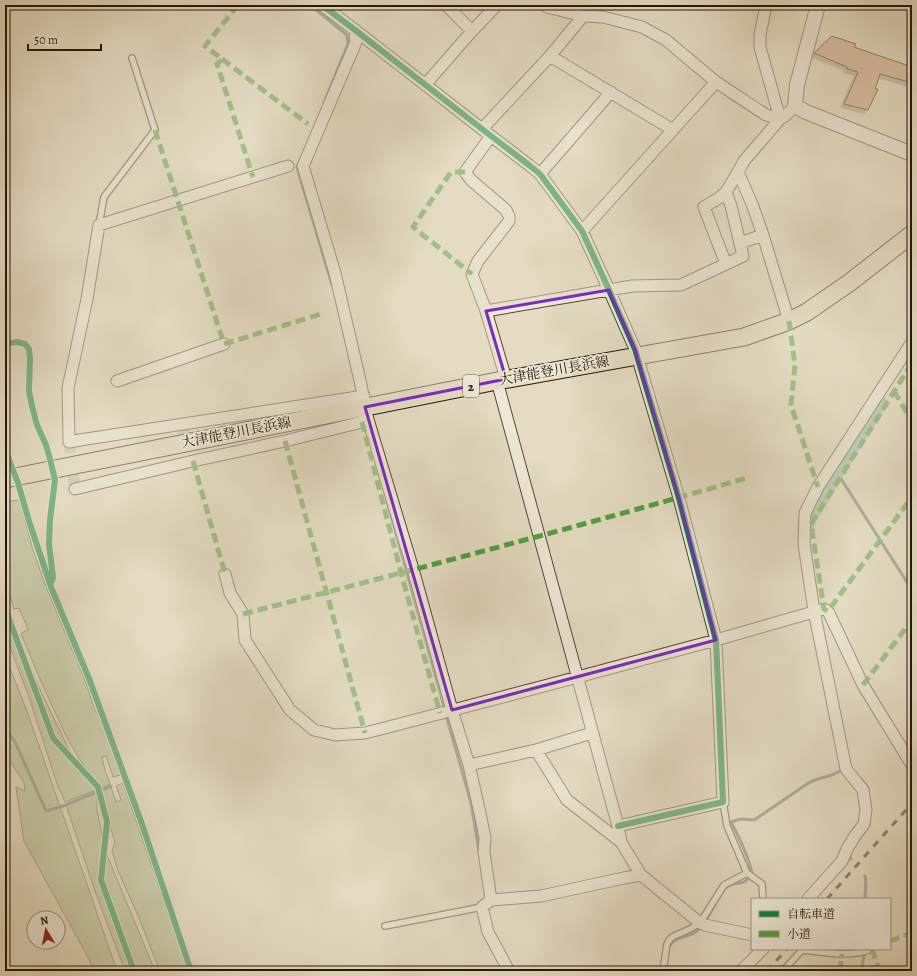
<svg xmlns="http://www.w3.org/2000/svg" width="917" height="976" font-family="Alegreya,'Noto Serif JP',serif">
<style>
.green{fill:#b2c094;stroke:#6c6b4e}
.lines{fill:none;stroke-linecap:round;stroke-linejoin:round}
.stream{stroke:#697a6c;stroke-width:3}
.river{stroke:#97bcae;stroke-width:17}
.building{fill:#d0a081;stroke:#251608;filter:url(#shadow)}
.minor-tunnel{stroke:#c7bda6;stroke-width:11;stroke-dasharray:11 5.5;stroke-linecap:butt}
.service-casing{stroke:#554736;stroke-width:8}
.minor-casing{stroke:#554736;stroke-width:13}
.tertiary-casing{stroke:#554736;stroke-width:16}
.primary-casing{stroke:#251608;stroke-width:19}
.service{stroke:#ede8d7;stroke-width:5.5}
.minor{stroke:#ede8d7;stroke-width:11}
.tertiary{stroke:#ede8d7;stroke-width:14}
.primary{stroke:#e4dbc2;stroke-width:17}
.rail{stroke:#251608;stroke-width:3;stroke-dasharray:7 7;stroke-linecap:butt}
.quiet{stroke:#50a13e;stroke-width:5;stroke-dasharray:10 5;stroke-linecap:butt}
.cycleway-casing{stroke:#ede8d7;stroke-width:8}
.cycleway{stroke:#00873e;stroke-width:6}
.marked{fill:none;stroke:#7b2cbf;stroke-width:3;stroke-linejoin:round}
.labels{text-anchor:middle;stroke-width:3.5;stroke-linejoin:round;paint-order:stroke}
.shield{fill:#ede8d7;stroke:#615546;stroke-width:1}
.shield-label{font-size:13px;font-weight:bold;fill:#251608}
.street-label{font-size:14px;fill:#251608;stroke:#ede8d7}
</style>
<defs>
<filter id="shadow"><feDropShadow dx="-3.5" dy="3.5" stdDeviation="0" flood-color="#0004"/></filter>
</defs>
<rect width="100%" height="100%" fill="#e4dbc2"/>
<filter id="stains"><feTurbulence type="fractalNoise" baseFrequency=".005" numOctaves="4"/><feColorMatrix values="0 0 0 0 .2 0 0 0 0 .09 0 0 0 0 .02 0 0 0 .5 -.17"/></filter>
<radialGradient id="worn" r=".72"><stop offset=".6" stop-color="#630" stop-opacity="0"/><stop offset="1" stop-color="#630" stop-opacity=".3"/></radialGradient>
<path class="green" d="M18,500L20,502L33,550L45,584L86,683L95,711L99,714L121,775L113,777L106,756L102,757L105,770L110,784L101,788L80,760L66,736L44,688L21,634L28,629L19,608L14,609L5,580V502Z
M5,601L13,626L33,675L74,760L94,786L96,790L65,802L60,790H59L28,694L5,634Z
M5,655L28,714L117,971H93L89,959L24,841L16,787L25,791L24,783L5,753Z
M123,783L188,971H160L139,918L118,871L112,851L115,842L111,829L107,827L104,824V807L102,791L111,787L116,802L121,800L116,786Z
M97,793V810L105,850L155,971H125L95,891L66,805Z"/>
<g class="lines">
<path class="stream" d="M310,5L347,35L348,44L324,103
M299,162L297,167L332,285
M836,471L912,590
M387,501L445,710
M446,715L471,803L479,851
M5,728L15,742L46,811L63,806L111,786
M860,778L867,786L868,790
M848,854L851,859
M725,888L733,884L744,882L748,879L752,873C748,855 740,839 731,822L741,819L754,820L810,782L818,779L832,775L844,769
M865,899C865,891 867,883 865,876
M705,922L716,903
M669,947C673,937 685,938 694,933C697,932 699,929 701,926
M861,971L865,951"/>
<path class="river" d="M806,530V522L836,471L879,403"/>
</g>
<path class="building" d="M832,36L856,44L854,47L912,67V83L880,74L875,89H878L868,110L844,104L858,72L847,69V67L814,53Z"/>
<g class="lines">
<path class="minor-tunnel" d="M181,424L193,461
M69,442L75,489"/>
<g class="service-casing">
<path id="service" d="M99,225L104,197L155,130L132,58
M747,873L762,884L763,899
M385,926L482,907
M663,971L667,944L670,939L674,936L690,929L700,923L724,885L747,873L727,826L723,802
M783,971L802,950C822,952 853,958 871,949"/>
</g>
<g class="minor-casing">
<path id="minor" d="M322,5L355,30L491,136L529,165L540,174L582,231L609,290L635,349L679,498L716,640L723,802L618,826
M446,5L472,31
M545,5L547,7L583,16L603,17L642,27L666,40L716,82L766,115L780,119L785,116L795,106
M766,5L760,35V47L780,119L744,161L738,172L752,204L763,235L789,321
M355,30L356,42L303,166L335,273L361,385C363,395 365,406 367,416L413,569L452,710L469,765L480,813L485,838L484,852L491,900
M550,56L673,130
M425,85L472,31L497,5
M482,129L550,56L583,16
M491,136L465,172L471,180L506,210L509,216V221L478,261L472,274L486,311L506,379
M288,166L99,225L87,299L68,388L69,442L80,440L364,396
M540,174L611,92
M726,192L719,198L704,207L726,264L743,256L731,206L726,192L738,172
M582,231L716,82
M740,243L763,235
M486,311L632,286L681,285L726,264
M117,381L224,344
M497,381L618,826L621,842L641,875L700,923L705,925L752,935
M75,489L193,461L285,441L362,422L367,416
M225,574L230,593L243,614L245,640L290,710L314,730L335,735L365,733L381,729L544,686L716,640L824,609
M828,611L863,685L912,765
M536,750L567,800L621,842
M469,765L536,750L592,733
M808,899L842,861L847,849L855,836L864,824L866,810L863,790L846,769L814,611L804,544L805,513L818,487L912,342
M509,971L488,932L482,907L491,900L541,896L624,878L641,875
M741,971L763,949"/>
</g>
<g class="tertiary-casing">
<path id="tertiary" d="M818,5L797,85L795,106L806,112L912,154"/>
</g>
<g class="primary-casing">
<path id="primary" d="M5,479L497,381L744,337L789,321L807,312L849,283L912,234"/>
</g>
<use href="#service" class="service"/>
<use href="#minor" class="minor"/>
<use href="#tertiary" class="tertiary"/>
<use href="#primary" class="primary"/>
<path class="rail" d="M827,899L912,803
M767,971L787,949"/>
<path class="quiet" d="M238,5L205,46L222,59L217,64L253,177
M222,59L308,124
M155,130L224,344L324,313
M465,172H451L413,227L472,274
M789,321L795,365L791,405L818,487
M912,363L811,524L824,609L828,611L912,497
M894,391L912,421
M362,422L401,573L440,713
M285,441L365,733
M193,461L225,574
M243,614C413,570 582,526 750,477
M863,685L912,620
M890,941L912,933
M872,949L879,971
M840,971L842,954"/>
<g class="cycleway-casing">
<path id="cycleway" d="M322,5L355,30L491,136L529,165L540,174L582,231L609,290L635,349L679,498L716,640L723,802L618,826
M5,344L17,342L25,344L29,349L30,358L29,391L32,406L37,425L46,445L50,459L55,480L50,520L49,544L53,577L52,581
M5,449L18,483L29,521L51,587L90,681L142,824L191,971
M5,608L53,738L98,787L107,822L101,880L134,971"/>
</g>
<use href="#cycleway" class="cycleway"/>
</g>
<path d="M0 0H917V976H0ZM609,290L635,349L679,498L716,640L452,710L365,407L506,379L486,311Z" fill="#e4dbc2" fill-opacity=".55" fill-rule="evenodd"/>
<path class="marked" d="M609,290L635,349L679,498L716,640L452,710L365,407L506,379L486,311Z"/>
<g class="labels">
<rect class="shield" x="463" y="375" width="16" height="22" rx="3"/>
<g class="shield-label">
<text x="471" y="391">2</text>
</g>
<g class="street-label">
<text transform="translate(554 370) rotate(-10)" y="5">大津能登川長浜線</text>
<text transform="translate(236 432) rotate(-11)" y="5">大津能登川長浜線</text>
</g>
</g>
<rect width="917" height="976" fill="none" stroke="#e4dbc2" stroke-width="20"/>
<rect x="6" y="6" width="905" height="964" fill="none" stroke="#251608" stroke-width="2"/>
<rect x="10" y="10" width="897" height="956" fill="none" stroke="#251608"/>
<rect x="751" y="898" width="140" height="52" fill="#ede8d7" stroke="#9d9484"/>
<rect x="759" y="911" width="20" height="6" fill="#00873e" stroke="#9d9484"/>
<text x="787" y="918" font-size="12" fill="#251608">自転車道</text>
<rect x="759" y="931" width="20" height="6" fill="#50a13e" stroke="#9d9484"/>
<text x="787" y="938" font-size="12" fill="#251608">小道</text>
<g transform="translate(46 930) rotate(350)"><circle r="19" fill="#ede8d7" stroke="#9d9484"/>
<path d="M0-3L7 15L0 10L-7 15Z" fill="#8f2418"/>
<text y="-6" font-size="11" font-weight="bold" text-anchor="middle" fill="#251608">N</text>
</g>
<path d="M28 44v6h73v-6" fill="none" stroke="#251608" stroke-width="2"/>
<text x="34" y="44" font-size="12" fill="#251608" stroke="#ede8d7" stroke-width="3" paint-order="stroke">50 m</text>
<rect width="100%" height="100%" filter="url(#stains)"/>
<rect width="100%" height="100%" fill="url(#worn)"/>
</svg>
